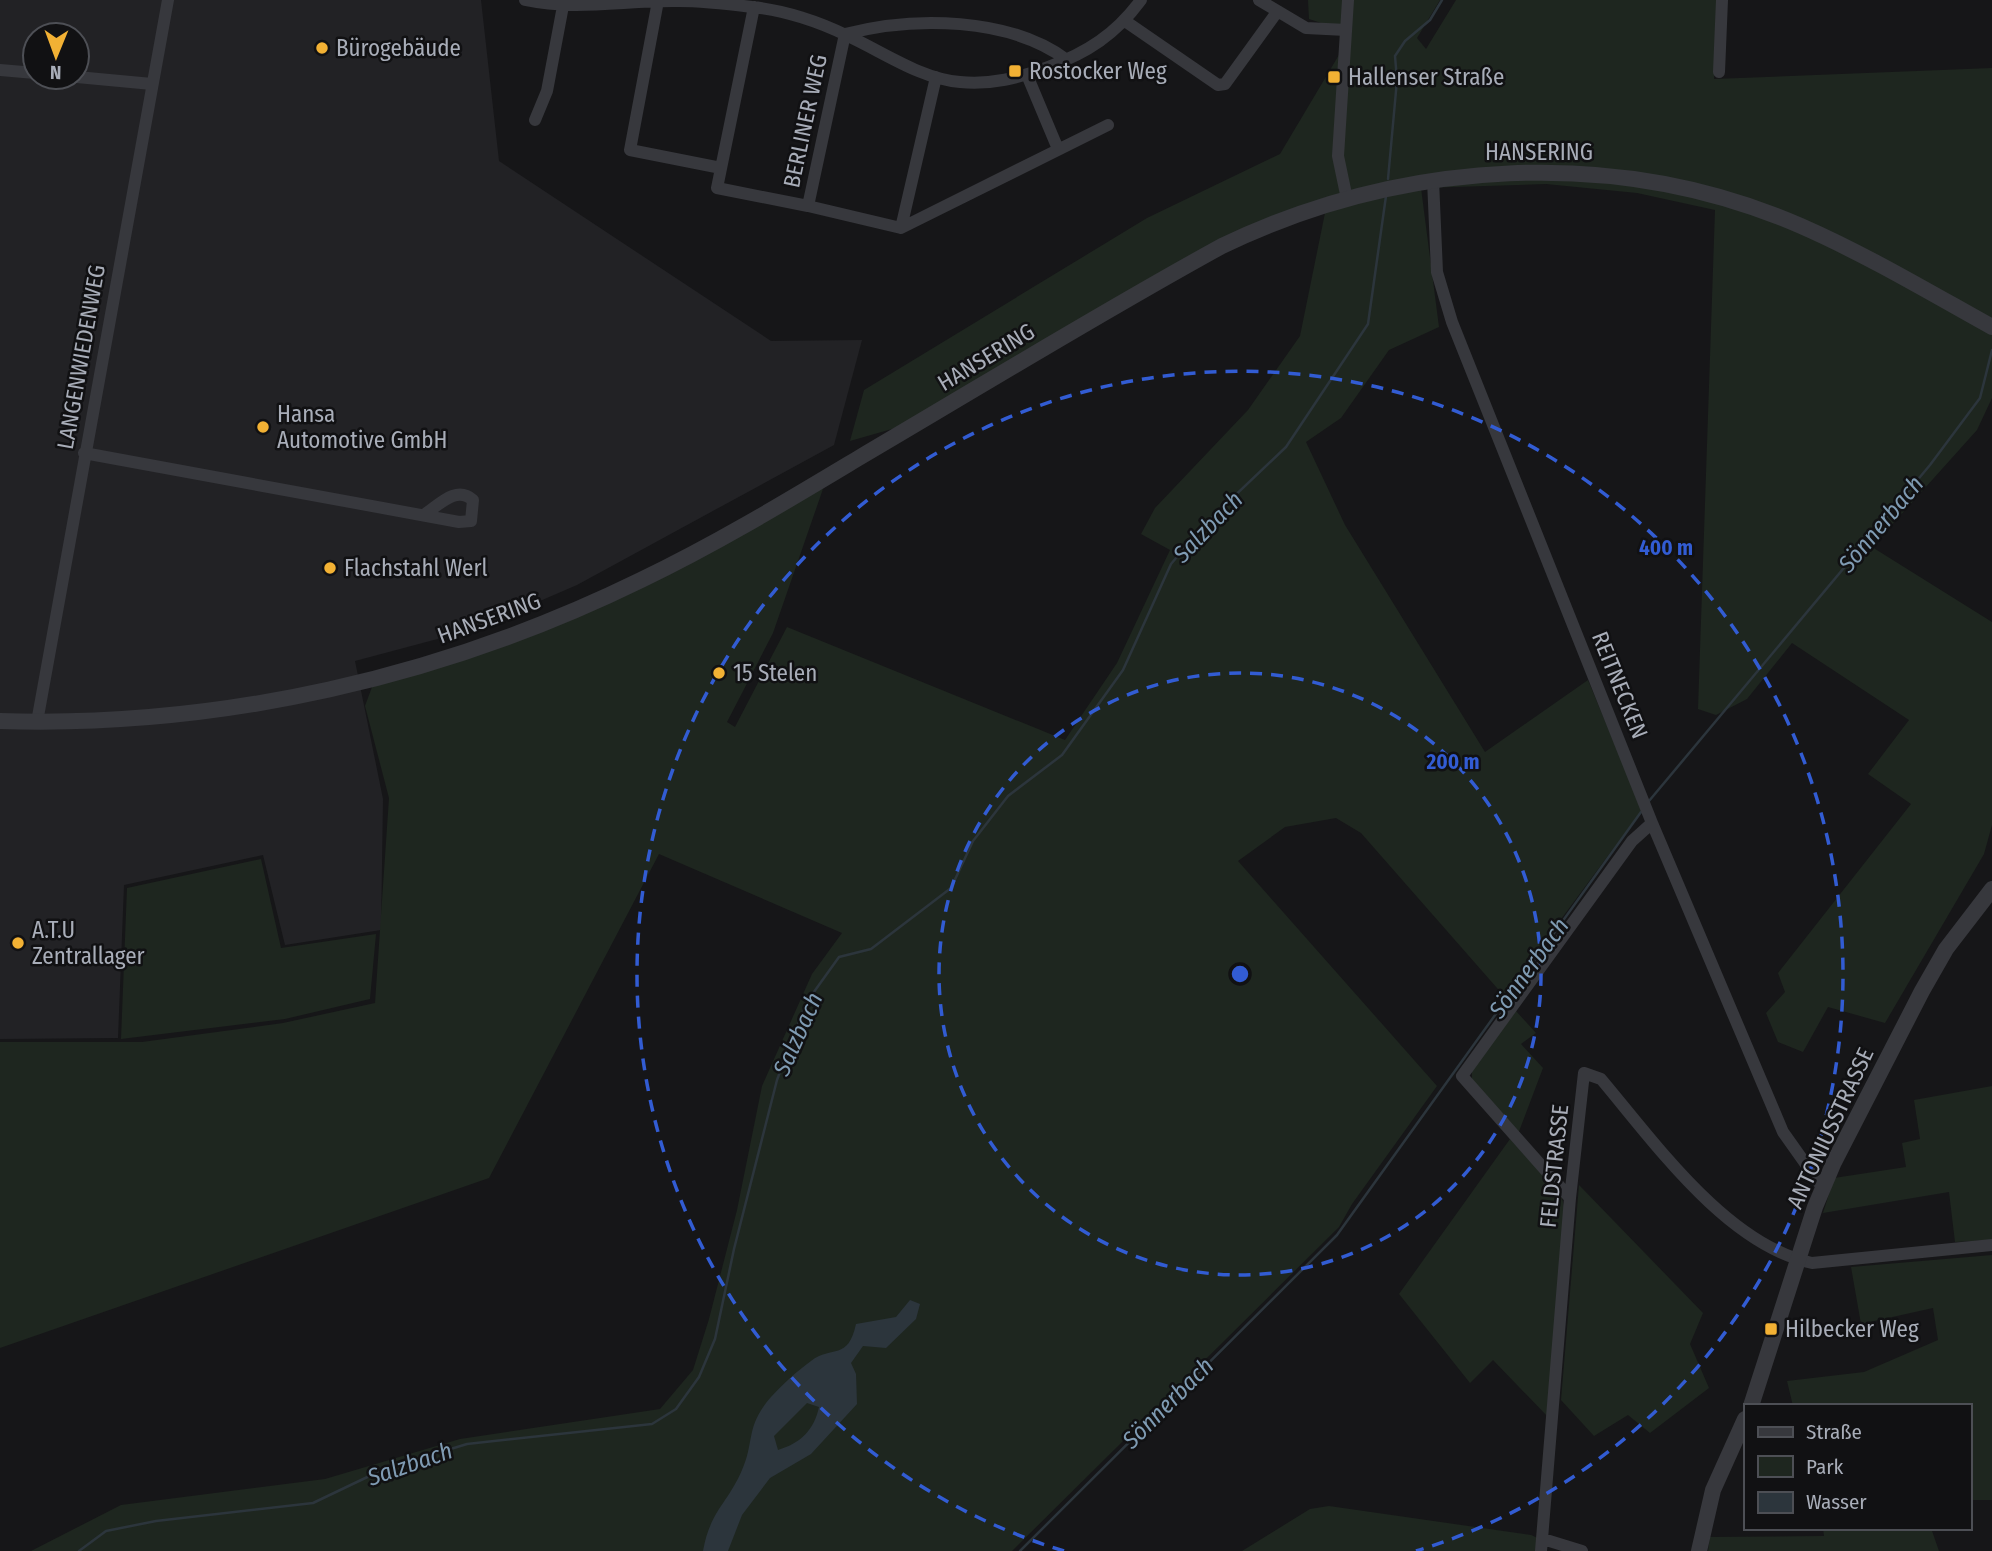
<svg xmlns="http://www.w3.org/2000/svg" width="1992" height="1551" font-family="'Fira Sans Condensed',sans-serif">
<style>
.built{fill:#222225;fill-rule:evenodd}
.green{fill:#1e261f}
.water{fill:#2c353c;fill-rule:evenodd}
.lines{fill:none;stroke-linecap:round;stroke-linejoin:round}
.stream{stroke:#2c353c;stroke-width:2.5}
.minor{stroke:#37383d;stroke-width:12}
.tertiary{stroke:#37383d;stroke-width:16}
.ring{fill:none;stroke:#325cd3;stroke-width:3.5;stroke-dasharray:12 9}
.poi-dot{fill:#f2b134;stroke:#111113;stroke-width:2.5}
.labels{text-anchor:middle;stroke-width:5;stroke-linejoin:round;paint-order:stroke}
.poi-label{font-size:23px;fill:#a8adb8;stroke:#111113;text-anchor:start}
.street-label{font-size:23px;fill:#a8adb8;stroke:#111113}
.water-label{font-size:24px;font-style:italic;fill:#7f9bb3;stroke:#111113}
.centre{fill:#325cd3;stroke:#111113;stroke-width:3.5}
.ring-label{font-size:21px;text-anchor:middle;font-weight:bold;fill:#325cd3;stroke:#111113;stroke-width:5;stroke-linejoin:round;paint-order:stroke}
</style>
<rect width="100%" height="100%" fill="#161618"/>
<path class="built" d="M0,0H481L499,161L771,341L862,340L834,445L577,585L475,629L355,661L383,799L381,930L285,945L263,855L124,885L118,1038L0,1039ZM35,35H77V77H35Z"/>
<path class="green" d="M1308,0H1440L1417,38L1426,49L1456,0H1719L1714,79L1992,68V398L1977,430L1872,547L1992,622V825L1984,854L1885,1023L1828,1007L1803,1052L1778,1042L1766,1013L1785,992L1778,973L1911,804L1868,774L1909,720L1792,643L1747,699L1716,715L1698,709L1715,210L1637,193L1546,184L1421,188L1439,327L1389,350L1341,418L1306,442L1345,525L1485,752L1588,680L1642,810L1504,996L1361,833L1336,818L1285,827L1238,861L1437,1086L1352,1204L1339,1227L1012,1551H31L121,1505L325,1479L460,1439L660,1409L693,1370L709,1319L737,1210L762,1086L812,974L842,933L659,854L489,1178L0,1348V1042H142L283,1023L375,1003L389,798L365,706L372,687L521,638L824,486L773,633L727,722L735,727L787,627L1065,740L1117,663L1170,550L1141,534L1155,508L1248,410L1300,336L1325,213L1257,235L1152,291L948,413L850,441L864,390L1147,218L1280,154L1352,33L1309,19Z
M261,859L281,948L376,934L370,999L285,1019L121,1039L127,888Z
M1516,1011L1536,1033L1521,1044L1543,1068L1518,1134L1472,1084V1069Z
M1992,1086V1240L1955,1242L1949,1192L1823,1213L1834,1178L1906,1167L1902,1143L1920,1139L1914,1100Z
M1510,1139L1561,1194L1565,1210L1549,1418L1493,1360L1470,1383L1399,1294Z
M1579,1185L1703,1313L1690,1344L1709,1388L1650,1433L1628,1415L1594,1436L1561,1400Z
M1992,1255V1500H1969V1406H1793L1787,1381L1864,1372L1938,1340L1933,1308L1861,1324L1851,1267Z
M1329,1506L1531,1535L1542,1540L1540,1551H1242L1310,1509Z
M1823,1528H1931L1939,1551H1708L1710,1537L1824,1536Z"/>
<path class="water" d="M910,1300L920,1304L916,1319L886,1348L863,1346L851,1363L856,1374L857,1404L811,1454L770,1478L742,1515L728,1551H703C710,1511 728,1503 742,1470C755,1441 745,1427 771,1397C782,1385 797,1371 811,1361C832,1345 848,1361 856,1324L896,1317ZM807,1403L819,1407C814,1430 801,1443 778,1450L774,1436Z"/>
<g class="lines">
<path class="stream" d="M1388,179L1397,80L1395,56L1405,41L1430,20L1442,0
M1649,801L1930,465L1980,398L1992,350
M79,1551L106,1531L156,1521L313,1503L382,1470L467,1444L652,1424L676,1409L699,1377L715,1339L734,1249L777,1080L806,1003L839,957L871,949L951,888L973,841L1008,796L1062,755L1123,670L1171,564L1204,525L1286,447L1368,324L1386,196
M1020,1551L1337,1235L1641,812"/>
<path class="minor" d="M525,0C577,11 626,0 678,1C702,1 728,4 752,7C784,10 820,22 848,36C883,52 921,79 960,82C991,85 1019,78 1048,67C1087,53 1116,34 1141,0
M1259,0L1306,28L1346,30
M658,1L630,150L721,168
M754,7L717,188L808,206
M1125,21L1218,85L1225,84L1277,12
M0,70L35,73
M1719,72L1722,0
M1027,75L1058,149
M77,77L152,84
M535,120L547,91L563,6
M1433,180L1437,272L1452,322L1652,823L1783,1132L1822,1187
M1347,199L1338,156L1348,0
M901,228L808,206L845,34C914,16 1009,17 1067,60
M901,228L1108,125
M901,228L936,77
M84,453L459,522L471,521L473,500C456,485 439,505 424,515
M37,722L168,0
M1570,1198L1462,1076L1632,841L1652,823
M1543,1539L1582,1551
M1541,1551L1570,1198L1584,1073L1601,1079C1655,1143 1727,1245 1812,1263L1992,1245"/>
<path class="tertiary" d="M0,721C221,728 443,677 641,580C716,544 787,501 857,459C978,388 1098,314 1222,246C1401,160 1616,145 1801,226C1867,255 1929,292 1992,327
M1751,1406L1815,1207L1834,1162L1922,991L1946,949L1992,889
M1699,1551L1713,1490L1745,1419"/>
</g>
<g class="ring">
<circle cx="1240" cy="974" r="301"/>
<path d="M1064 1551A603 603 0 1 1 1416 1551"/>
</g>
<g class="poi-dot">
<circle cx="322" cy="48" r="7"/>
<rect x="1008" y="64" width="14" height="14" rx="3.5"/>
<rect x="1327" y="70" width="14" height="14" rx="3.5"/>
<circle cx="263" cy="427" r="7"/>
<circle cx="330" cy="568" r="7"/>
<circle cx="719" cy="673" r="7"/>
<circle cx="18" cy="943" r="7"/>
<rect x="1764" y="1322" width="14" height="14" rx="3.5"/>
</g>
<g class="labels">
<g class="poi-label">
<text x="336" y="56">Bürogebäude</text>
<text x="1029" y="79">Rostocker Weg</text>
<text x="1348" y="85">Hallenser Straße</text>
<text x="277" y="422">Hansa<tspan x="277" dy="26">Automotive GmbH</tspan></text>
<text x="344" y="576">Flachstahl Werl</text>
<text x="733" y="681">15 Stelen</text>
<text x="32" y="938">A.T.U<tspan x="32" dy="26">Zentrallager</tspan></text>
<text x="1785" y="1337">Hilbecker Weg</text>
</g>
<g class="street-label">
<text transform="translate(805 121) rotate(-78)" y="8">BERLINER WEG</text>
<text x="1539" y="160">HANSERING</text>
<text transform="translate(81 357) rotate(-80)" y="8">LANGENWIEDENWEG</text>
<text transform="translate(986 357) rotate(-31)" y="8">HANSERING</text>
<text transform="translate(489 618) rotate(-20)" y="8">HANSERING</text>
<text transform="translate(1620 685) rotate(68)" y="8">REITNECKEN</text>
<text transform="translate(1830 1128) rotate(-65)" y="8">ANTONIUSSTRASSE</text>
<text transform="translate(1554 1166) rotate(-84)" y="8">FELDSTRASSE</text>
</g>
<g class="water-label">
<text transform="translate(1881 524) rotate(-50)" y="8">Sönnerbach</text>
<text transform="translate(1208 527) rotate(-46)" y="8">Salzbach</text>
<text transform="translate(1529 968) rotate(-54)" y="8">Sönnerbach</text>
<text transform="translate(798 1034) rotate(-66)" y="8">Salzbach</text>
<text transform="translate(1168 1403) rotate(-45)" y="8">Sönnerbach</text>
<text transform="translate(410 1464) rotate(-19)" y="8">Salzbach</text>
</g>
</g>
<circle cx="1240" cy="974" r="10" class="centre"/>
<g class="ring-label">
<text x="1666" y="555">400 m</text>
<text x="1453" y="769">200 m</text>
</g>
<rect x="1744" y="1404" width="228" height="126" fill="#111113" stroke="#4d4f55" stroke-width="2"/>
<rect x="1758" y="1427" width="35" height="10" fill="#37383d" stroke="#4d4f55" stroke-width="2"/>
<text x="1806" y="1439" font-size="21" fill="#a8adb8">Straße</text>
<rect x="1758" y="1456" width="35" height="21" fill="#1e261f" stroke="#4d4f55" stroke-width="2"/>
<text x="1806" y="1474" font-size="21" fill="#a8adb8">Park</text>
<rect x="1758" y="1492" width="35" height="21" fill="#2c353c" stroke="#4d4f55" stroke-width="2"/>
<text x="1806" y="1509" font-size="21" fill="#a8adb8">Wasser</text>
<g transform="translate(56 56) rotate(181)"><circle r="33" fill="#111113" stroke="#4d4f55" stroke-width="2"/>
<path d="M0-5L12 26L0 18L-12 26Z" fill="#f2b134"/>
<text y="-10" font-size="19" font-weight="bold" text-anchor="middle" fill="#a8adb8">N</text>
</g>
</svg>
